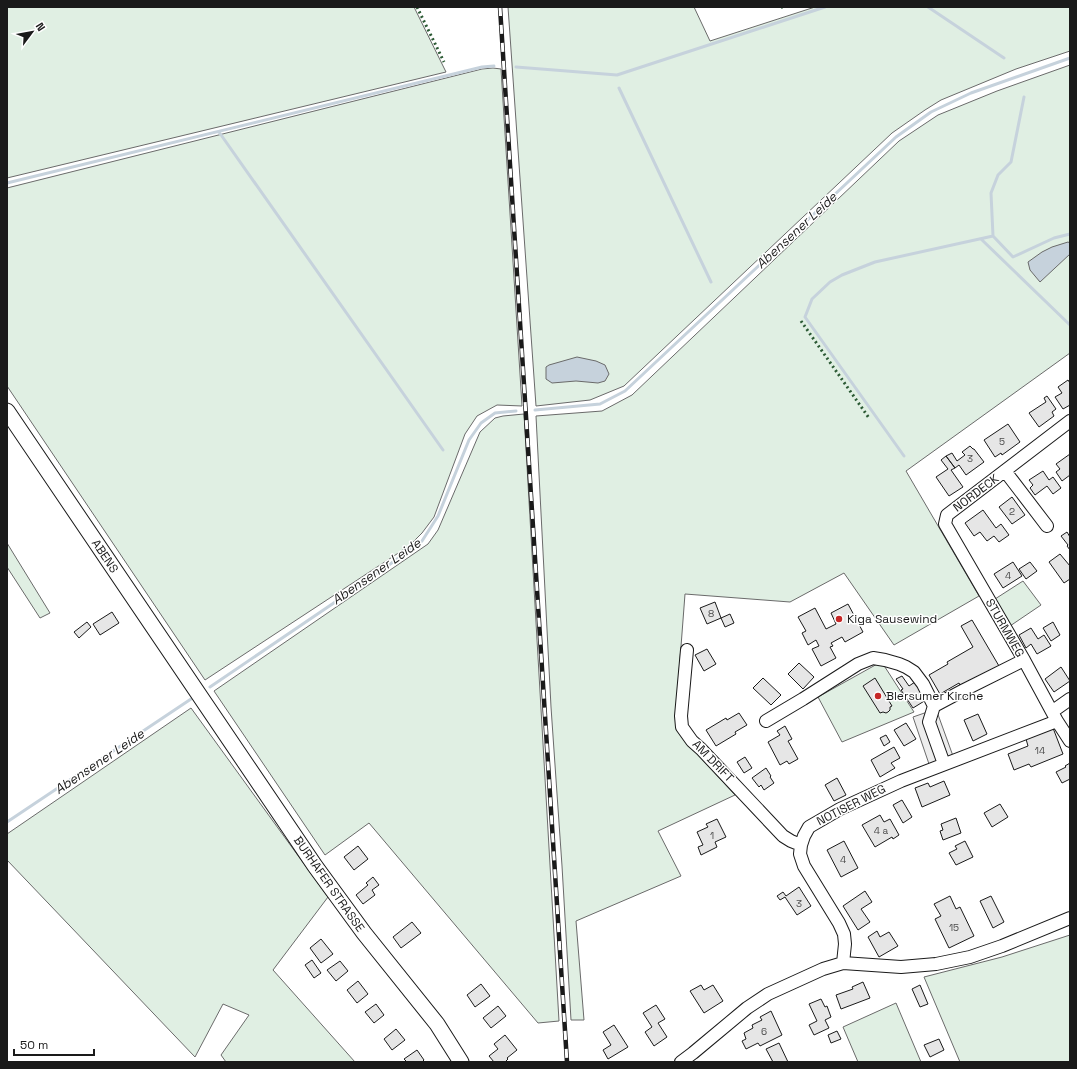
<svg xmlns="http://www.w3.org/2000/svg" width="1077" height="1069" font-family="'Space Grotesk',sans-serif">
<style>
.green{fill:#e0efe3;stroke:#6a6a6a}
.parking{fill:#ededed;stroke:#6a6a6a}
.water{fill:#c6d2dc;stroke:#6a6a6a}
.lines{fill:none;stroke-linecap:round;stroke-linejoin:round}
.stream{stroke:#c6d2dc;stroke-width:3}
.building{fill:#e6e6e6;stroke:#1a1a1a}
.minor-casing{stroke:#1a1a1a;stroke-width:14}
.major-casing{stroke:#1a1a1a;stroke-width:17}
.minor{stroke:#fff;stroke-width:12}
.major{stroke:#fff;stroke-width:15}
.rail-casing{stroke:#1a1a1a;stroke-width:4.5}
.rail{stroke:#fff;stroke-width:3;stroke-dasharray:9;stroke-linecap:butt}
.hedge{stroke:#2b5a34;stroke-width:3;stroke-dasharray:2 3;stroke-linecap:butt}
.poi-dot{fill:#c62828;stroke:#fff;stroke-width:1.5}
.labels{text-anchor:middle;stroke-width:3;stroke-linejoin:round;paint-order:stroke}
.number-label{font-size:10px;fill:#4d4d4d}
.street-label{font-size:12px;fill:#1a1a1a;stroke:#fff}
.poi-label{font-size:12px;fill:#1a1a1a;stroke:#fff;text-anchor:start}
.water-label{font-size:13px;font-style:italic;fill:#1a1a1a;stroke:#fff}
</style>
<rect width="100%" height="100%" fill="#fff"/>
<path class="green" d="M7,7H414L446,72L7,178Z
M508,7H694L710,41L815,7H1070V51L1016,69L941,100L925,110L892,133L624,386L590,400L536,406Z
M1070,65V353L906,471L979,596L894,645L844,573L790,602L685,594L676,712L690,746L735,795L658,831L681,876L576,921L584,1020H571L562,866L551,707L536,416L602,411L632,395L899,141L938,115L997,91Z
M493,68L501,69L522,406L497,405L477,416L465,434L434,517L422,533L409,546L205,680L7,386V188L482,69Z
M524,414L559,1021L538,1023L369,823L325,855L214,691L428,544L438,530L480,432L495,418L503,416Z
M7,543L50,613L40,618L7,567Z
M1023,581L1041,605L1010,626L995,599Z
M879,663L883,664L914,712L842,742L818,697Z
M191,708L328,897L273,970L355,1062H226L221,1055L249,1015L223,1004L195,1057L7,860V834Z
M1070,935V1062H960L924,977L1002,957Z
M896,1003L921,1062H858L843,1027Z"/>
<path class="parking" d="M936,709L953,756L929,764L913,717Z"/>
<path class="water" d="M1068,242L1070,243V254L1040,282L1030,270L1028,262L1042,252L1052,247Z
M577,357L596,361L605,365L609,374L605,381L598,383L576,381L552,383L546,379V367L549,365Z"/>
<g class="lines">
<path class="stream" d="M928,7L1004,58
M516,67L617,75L825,7
M619,88L711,282
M1024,97L1011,162L998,175L991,193L993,236L1013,257L1054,238L1070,234
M219,132L443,450
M7,183L482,67L494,66
M981,239L1070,325
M535,410L600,404L625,391L896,137L931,112L971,93L1070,58
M904,456L805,317L812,299L830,282L842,275L875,262L993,236
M210,687L375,575L422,541L438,516L469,440L481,423L495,413L516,411
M7,822L191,699"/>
</g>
<path class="building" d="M1068,380L1070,383V405L1063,409L1055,397L1062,393L1058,387Z
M1047,396L1056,409L1052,412L1054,416L1039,427L1029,413L1046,402L1044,398Z
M1008,424L1020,442L1002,455L1001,453L995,457L984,440Z
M970,446L973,449H974L984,462L966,475L959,465L955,468L946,456L952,453L957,461L965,455L962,452Z
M1070,454V475L1062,481L1056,472L1060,469L1056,464Z
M946,456L955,468L951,470L963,487L949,496L936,477L948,469L941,460Z
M1043,471L1049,480L1053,477L1061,488L1053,494L1047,486L1035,495L1030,488L1033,485L1029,480Z
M1012,497L1025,515L1012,524L999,507Z
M983,510L996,528L1001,524L1009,535L999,542L994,536L987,541L980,532L974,536L965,523Z
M1067,532L1070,537V550L1067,546L1068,545L1061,536Z
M1060,554L1070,566V579L1064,583L1049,562Z
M1013,562L1022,576L1003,588L994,574Z
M1030,562L1037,571L1026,579L1019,569Z
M715,602L721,618L707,624L700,608Z
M848,604L863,632L845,642L842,637L831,643L833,646L830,647L836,658L821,666L812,649L819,646L816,640L808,645L802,633L806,631L798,617L815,608L826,629L836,624L831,613Z
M112,612L119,623L100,635L93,624Z
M730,614L734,623L725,627L721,618Z
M972,620L999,666L961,687L959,683L940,694L929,675L948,664L947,662L973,647L961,626Z
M87,622L91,627L79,638L74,632Z
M1053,622L1060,635L1051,641L1043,628Z
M1031,628L1038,639L1044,635L1051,646L1037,654L1031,644L1026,648L1019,635Z
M707,649L716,664L704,671L695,655Z
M799,663L814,677L803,689L788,674Z
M1061,667L1070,681L1054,692L1045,679Z
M902,676L909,686L915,682L926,700L913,708L901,690L903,689L896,679Z
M763,678L781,695L771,705L753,688Z
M875,678L892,706L890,707V710L888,712L886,713L883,712L880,713L863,686Z
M739,713L747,725L735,732L736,734L716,746L706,730L726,718L727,720Z
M978,714L987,734L973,741L964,720Z
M906,723L916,739L904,746L894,730Z
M785,726L792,739L788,741L798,759L789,764L787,761L780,765L768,742L780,735L777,731Z
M1053,728L1063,754L1031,767L1029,764L1014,770L1008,754L1028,746L1026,739Z
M886,735L890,742L884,746L880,738Z
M894,747L900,758L891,763L895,768L880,777L871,760Z
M745,757L752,768L744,773L737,762Z
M1070,763V779L1062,783L1056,772L1066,767L1065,766Z
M766,768L771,776L770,777L774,783L764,790L761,785L759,787L752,778Z
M837,778L846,795L834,801L825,785Z
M944,781L950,795L922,807L915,788L928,783L930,787Z
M902,800L912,817L903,823L893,805Z
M1000,804L1008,817L992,827L984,813Z
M880,815L884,822L890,819L899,835L893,839L892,837L875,847L862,825Z
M956,818L961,833L943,840L940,831L943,830L941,824Z
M717,819L726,837L715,842L717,847L701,855L698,847L703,845L697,832L708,827L706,824Z
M844,841L858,868L841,877L827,850Z
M965,841L973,857L956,865L949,853L957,849L955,846Z
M358,846L368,859L354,870L344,857Z
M373,877L379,885L372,890L375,895L363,904L356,895L368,885L366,883Z
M799,887L811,906L797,915L785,897L780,900L777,896L783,892L786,896Z
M865,891L872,902L861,909L870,922L858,930L843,906Z
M950,896L956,909L960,907L974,936L949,948L935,919L941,916L934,904Z
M991,896L1004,922L993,928L980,901Z
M412,922L421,933L401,948L393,937Z
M877,931L880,937L889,932L898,946L879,957L868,937Z
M321,939L333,954L321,963L310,948Z
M312,960L321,973L314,978L305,965Z
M340,961L348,971L336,981L327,970Z
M358,981L368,994L357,1003L347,990Z
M863,982L870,998L841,1009L836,995L853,989L852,987Z
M481,984L490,996L475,1007L467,995Z
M701,985L704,990L713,985L723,1001L704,1013L690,991Z
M920,985L928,1004L920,1007L912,989Z
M821,999L825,1007L827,1006L831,1017L825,1020L829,1028L814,1035L809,1025L817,1021L809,1004Z
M376,1004L384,1015L374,1023L365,1012Z
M656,1005L665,1019L658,1023L667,1037L654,1046L645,1032L652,1027L643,1013Z
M498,1006L506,1016L491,1028L483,1018Z
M771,1011L782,1035L760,1046L758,1043L746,1049L742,1041L746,1039L744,1033L753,1028L752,1025L762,1020L760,1017Z
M614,1025L628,1047L608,1059L603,1050L611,1045L603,1032Z
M396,1029L405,1040L392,1050L384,1039Z
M837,1031L841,1039L831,1043L828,1035Z
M505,1035L517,1050L507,1058L508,1059L505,1062H494L489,1056L498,1049L494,1044Z
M939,1039L944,1050L930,1057L924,1045Z
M779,1043L788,1062H773L766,1049Z
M417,1050L424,1060L422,1062H407L404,1059Z"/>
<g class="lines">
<g class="minor-casing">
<path id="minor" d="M1070,421L947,515L945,524L1024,660L1057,721L1070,741
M1005,471L1047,526
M687,650L681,716L682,727L692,741L701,749L783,836L791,841L801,845
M1053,711L1070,699
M766,721L803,699L858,664L873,658L885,660L899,664L906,667L914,672L923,684L934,706
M944,764L929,722L934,706L964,690L1024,660
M843,963L845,944L844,934L839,923L804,866L800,854L801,845L804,836L809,827L840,809L901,781L1057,721
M681,1062L693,1053L747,1008L768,994L823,969L843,963L901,967L936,964L970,957L1002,946L1070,918"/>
</g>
<g class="major-casing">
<path id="major" d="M7,411L315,866L364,933L437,1024L461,1062"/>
</g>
<use href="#minor" class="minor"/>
<use href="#major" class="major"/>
<g class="rail-casing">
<path id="rail" d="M500,7L567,1062"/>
</g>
<use href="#rail" class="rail"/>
<path class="hedge" d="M417,7L444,62
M782,7L783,8
M801,321L869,418"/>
</g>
<g class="poi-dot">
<circle cx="839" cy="619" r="4"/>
<circle cx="878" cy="696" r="4"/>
</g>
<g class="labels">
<g class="number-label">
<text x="1002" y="445">5</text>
<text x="970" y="462">3</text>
<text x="1012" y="515">2</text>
<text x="1008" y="579">4</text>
<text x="711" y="617">8</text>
<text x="1040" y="754">14</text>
<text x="881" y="834">4 a</text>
<text x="712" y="839">1</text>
<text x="843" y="863">4</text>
<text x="799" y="907">3</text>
<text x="954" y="931">15</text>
<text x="764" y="1035">6</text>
</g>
<g class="street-label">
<text transform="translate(976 493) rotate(-37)" y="4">NORDECK</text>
<text transform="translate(105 556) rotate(56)" y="4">ABENS</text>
<text transform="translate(1005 628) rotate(60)" y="4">STURMWEG</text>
<text transform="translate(713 761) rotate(46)" y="4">AM DRIFT</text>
<text transform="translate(851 805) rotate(-27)" y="4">NOTISER WEG</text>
<text transform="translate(329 884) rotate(55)" y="4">BURHAFER STRASSE</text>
</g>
<g class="poi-label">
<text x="847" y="623">Kiga Sausewind</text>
<text x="886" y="700">Blersumer Kirche</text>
</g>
<g class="water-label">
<text transform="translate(796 230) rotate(-43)" y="5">Abensener Leide</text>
<text transform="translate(376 571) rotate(-35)" y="5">Abensener Leide</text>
<text transform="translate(99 761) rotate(-34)" y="5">Abensener Leide</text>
</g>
</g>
<rect width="1077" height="1069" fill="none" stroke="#1a1a1a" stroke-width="16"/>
<g transform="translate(32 32) rotate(58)" stroke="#ffffff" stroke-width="3" paint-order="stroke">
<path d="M0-3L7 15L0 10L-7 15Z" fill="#1a1a1a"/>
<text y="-6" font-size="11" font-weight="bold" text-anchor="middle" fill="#1a1a1a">N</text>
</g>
<path d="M14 1049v6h80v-6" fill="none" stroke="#1a1a1a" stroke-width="2"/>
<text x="20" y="1049" font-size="12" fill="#1a1a1a" stroke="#ffffff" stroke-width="3" paint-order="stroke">50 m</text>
</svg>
